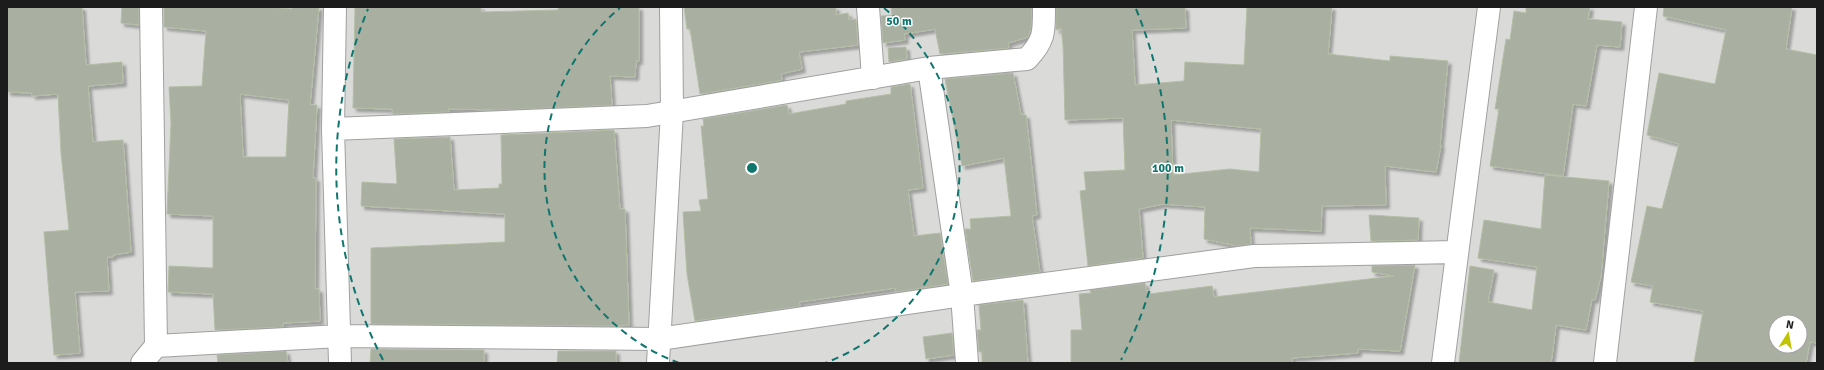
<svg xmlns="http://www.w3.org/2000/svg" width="1824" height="370" font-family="Signika,sans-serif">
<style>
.residential{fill:#dadad9;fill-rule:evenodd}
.building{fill:#a9afa1;stroke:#b3bea4;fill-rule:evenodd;filter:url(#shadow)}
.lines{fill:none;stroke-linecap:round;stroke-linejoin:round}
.minor-casing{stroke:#a0a0a0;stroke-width:24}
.minor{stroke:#fff;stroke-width:22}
.ring{fill:none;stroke:#0f766e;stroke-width:2;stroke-dasharray:7 5}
.centre{fill:#0f766e;stroke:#fff;stroke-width:2}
.ring-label{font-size:12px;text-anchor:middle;font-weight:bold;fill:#0f766e;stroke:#fff;stroke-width:3;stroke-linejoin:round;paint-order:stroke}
</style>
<defs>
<filter id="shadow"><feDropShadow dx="3.5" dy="3.5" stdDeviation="1" flood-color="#0004"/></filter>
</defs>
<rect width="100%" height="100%" fill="#e5ede1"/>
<path class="residential" d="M7,7H1817V363H7ZM1776,322H1800V346H1776Z"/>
<path class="building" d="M7,7H82L86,65L122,62L123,83L88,86L93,142L123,140L131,252L113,255V257H107L109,291L75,292L80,353L54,355L44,232L69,230L61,153L58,94L32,96V93L7,92Z
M122,7H139V25L121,23Z
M164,7H268L292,9V7H319L310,105H317L313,178H316L315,289H319L320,321L283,323V327L215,330L213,294L168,292L169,266L213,268V216L167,214L171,123L169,87L202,86L206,31L164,27ZM240,94L289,100L286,157H243Z
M355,7H481V12L558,10L559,7H639V61H636L635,77L610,76L612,105L501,110L448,109L449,112L393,114L392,109L353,108Z
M684,7H836V15L848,13L849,20L856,19L858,45L799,52L802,69L781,74L782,80L700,94L690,29H687Z
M891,7H1032L1031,28L1028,37L1008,43L1009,48L940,54L935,29L904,34L905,40L883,43L881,16L892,15Z
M1056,7H1185L1186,28L1132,30L1135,85L1184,81L1185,62L1244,65L1247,7H1332L1328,54L1390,61V56L1448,61L1440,145H1441L1436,172L1385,166L1386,205L1322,206L1321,231L1250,228L1251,244L1238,246L1204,239L1205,207L1163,204L1139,209L1143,258L1088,266L1080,191L1086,190L1084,172L1125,170L1123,118L1065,120L1063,45L1061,28L1056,30ZM1171,120L1261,129L1259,172L1230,169L1173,175Z
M1526,7H1590L1588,19L1622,22L1620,47L1597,45L1586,106L1573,104L1563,176L1490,166L1499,109H1495L1506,39L1510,40L1514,11L1526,13Z
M1664,7H1792L1786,49L1817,55V343L1810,342L1806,363H1694L1703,311L1650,302L1653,286L1631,282L1647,206L1662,209L1679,144L1647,135L1659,73L1715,84L1726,30L1663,16ZM1776,322H1800V346H1776Z
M906,47L907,59L889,62L888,48Z
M1013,73L1021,115H1026L1037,215L1032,216L1040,272L973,281L965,229H971L970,219L1011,216L1004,158L962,166L945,79Z
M910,84L923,188L908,190L914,236L940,233L948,284L896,292L895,288L799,302L800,306L695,321L687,274L683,212L701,211L699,200L708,199L701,126H704L703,119L787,105L789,114L846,104V101L891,94V87Z
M614,130L620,209H625L629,325L618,326L371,324V248L505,242V214L361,206L362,182L397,184L394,139L450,137L454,190L499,188V184H502L501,135Z
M1545,175L1609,181L1601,276L1595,300L1592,299L1586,330L1556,325L1551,363H1459L1470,266L1494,270L1488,302L1532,310L1537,267L1478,258L1484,220L1541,229Z
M1369,215L1419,218L1418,240L1371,241Z
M1415,265L1400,351L1358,349V353L1292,358V363H1071V330H1082L1079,294L1091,293L1090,290L1145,283L1146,291H1149V294L1212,286L1214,297L1394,276L1372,272V266Z
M1023,300L1028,363H982V352H979L977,330H981L979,305Z
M952,333L954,355L926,359L923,337Z
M371,349L484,350V363H370Z
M286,351L288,363H218L217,355Z
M558,351H616V363H557Z"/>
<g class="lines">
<g class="minor-casing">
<path id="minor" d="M151,7L156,346
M335,7L333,129L340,363
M868,7L873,78
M929,68L962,295L967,363
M333,129L647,116L929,68L1027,59C1045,40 1044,32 1044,7
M142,363L156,346L340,336L659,339L962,295L1254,256L1457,252
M658,363L672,112L671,7
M1443,363L1489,7
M1605,363L1646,7"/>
</g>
<use href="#minor" class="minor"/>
</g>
<g class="ring">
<path d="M679 363A208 208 0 0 1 620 8M884 8A208 208 0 0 1 825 363"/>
<path d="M383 360A416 416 0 0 1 368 9M1136 9A416 416 0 0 1 1121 360"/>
</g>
<circle cx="752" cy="168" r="6" class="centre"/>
<g class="ring-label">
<text x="899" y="25">50 m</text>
<text x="1168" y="172">100 m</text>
</g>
<rect width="1824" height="370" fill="none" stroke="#1c1c1c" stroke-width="16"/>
<g transform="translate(1788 334) rotate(11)"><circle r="19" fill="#ffffff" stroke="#a4a4a4"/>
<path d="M0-3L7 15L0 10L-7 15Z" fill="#c1c403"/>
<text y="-6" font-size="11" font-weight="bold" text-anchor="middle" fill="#1c1c1c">N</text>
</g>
</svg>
